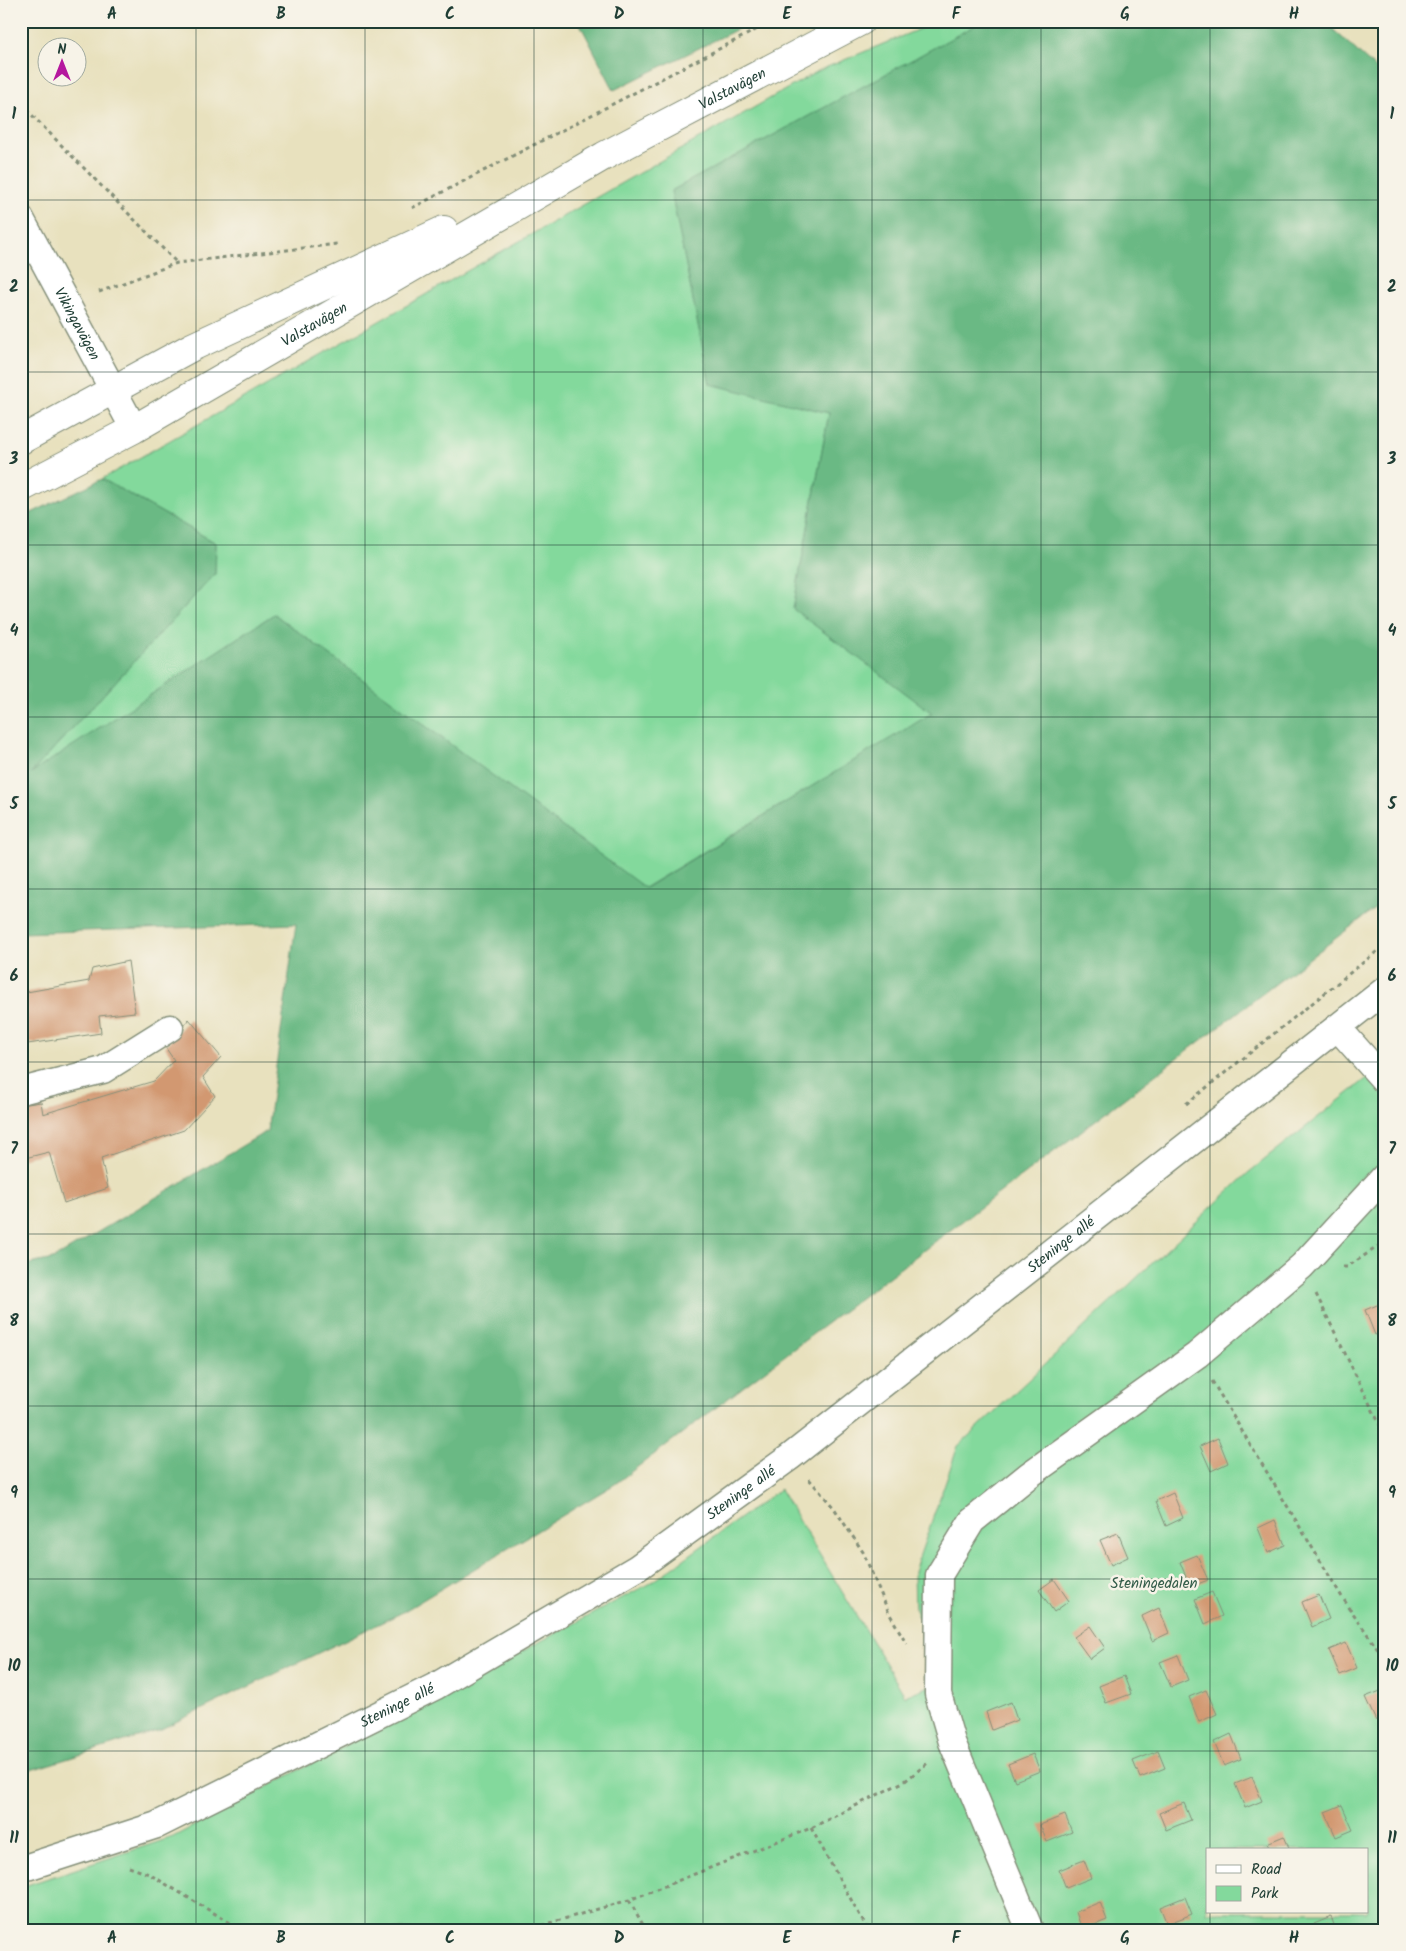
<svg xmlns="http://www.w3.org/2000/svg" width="1406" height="1951" font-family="Kalam,sans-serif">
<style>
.green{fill:#83d99c;stroke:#518b68;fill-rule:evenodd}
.forest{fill:#6ab984;stroke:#447b5c}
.building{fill:#d29871}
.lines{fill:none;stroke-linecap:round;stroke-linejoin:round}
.minor-casing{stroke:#848f79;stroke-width:29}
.tertiary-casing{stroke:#848f79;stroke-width:30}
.path{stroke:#848f79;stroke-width:3;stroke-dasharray:4 4;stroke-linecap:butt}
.minor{stroke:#fff;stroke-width:26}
.tertiary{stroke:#fff;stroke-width:28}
.grid{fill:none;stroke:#1f3d34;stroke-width:1;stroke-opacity:0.55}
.labels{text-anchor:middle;stroke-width:5;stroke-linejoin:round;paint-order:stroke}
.street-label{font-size:15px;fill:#1f3d34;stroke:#f7f3e8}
.park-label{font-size:15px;fill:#335c49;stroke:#f7f3e8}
.neatline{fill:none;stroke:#1f3d34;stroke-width:2}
.grid-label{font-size:16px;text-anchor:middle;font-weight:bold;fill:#1f3d34}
</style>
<rect width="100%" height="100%" fill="#f7f3e8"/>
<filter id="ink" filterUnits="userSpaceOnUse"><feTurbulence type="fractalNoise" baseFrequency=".02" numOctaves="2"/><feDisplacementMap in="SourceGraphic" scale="10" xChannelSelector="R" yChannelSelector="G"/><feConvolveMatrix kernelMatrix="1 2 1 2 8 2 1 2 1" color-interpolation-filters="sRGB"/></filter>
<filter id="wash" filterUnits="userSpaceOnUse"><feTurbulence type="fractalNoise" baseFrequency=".0096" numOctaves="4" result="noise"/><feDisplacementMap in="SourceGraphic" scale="20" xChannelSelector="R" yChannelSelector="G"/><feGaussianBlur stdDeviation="1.12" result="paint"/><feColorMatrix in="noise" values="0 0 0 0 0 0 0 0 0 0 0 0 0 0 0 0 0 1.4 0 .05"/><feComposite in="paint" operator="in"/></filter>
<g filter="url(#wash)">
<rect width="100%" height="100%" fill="#e8e1be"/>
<path class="green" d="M939,21L982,22L671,191L710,383L829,413L793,609L933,713L644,888L274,614L29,775L215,574L216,543L102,479L820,70Z
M1385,1064V1930H21V1887L173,1837L654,1581L780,1489L905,1696L944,1680L915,1610L914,1572L958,1446L1248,1173ZM1207,1850H1367V1912H1207Z"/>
<path class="forest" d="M580,21H754L614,90L580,24Z
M983,21H1324L1385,77V901L615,1484L401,1613L157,1731L21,1773V1266L53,1259L267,1131L296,924L21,933V783L29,775L21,752V518L102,479L216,543L215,574L31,773L274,614L645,888L932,713L793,609L829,413L710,384L671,191Z"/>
<g id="blocks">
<path class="building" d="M128,961L135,1012L99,1016L101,1033L21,1045V993L89,981L92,969Z
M189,1019L221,1057L203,1077L215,1096L184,1130L101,1158L108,1188L64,1203L49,1152L21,1159V1105L41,1102L43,1114L154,1081L174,1060L165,1047Z
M1382,1303L1385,1309V1331L1375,1335L1365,1310Z
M1218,1438L1228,1463L1211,1471L1200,1446Z
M1173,1493L1183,1518L1166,1526L1156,1501Z
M1275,1520L1285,1545L1268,1553L1258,1528Z
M1118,1533L1128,1557L1111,1565L1100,1540Z
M1197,1555L1208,1580L1190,1587L1180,1562Z
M1054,1579L1069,1601L1054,1612L1039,1590Z
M1212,1592L1222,1616L1205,1624L1195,1599Z
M1319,1595L1329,1619L1312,1627L1302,1602Z
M1159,1608L1169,1633L1152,1641L1142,1616Z
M1090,1626L1105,1648L1090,1659L1074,1637Z
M1346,1643L1357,1668L1340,1675L1329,1650Z
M1178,1655L1188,1680L1171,1687L1160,1662Z
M1124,1676L1131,1694L1106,1703L1099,1686Z
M1206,1690L1217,1714L1199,1722L1189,1697Z
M1383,1690L1385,1695V1718L1376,1721L1365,1697Z
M1011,1702L1017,1720L992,1730L986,1712Z
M1231,1734L1241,1759L1224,1766L1214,1742Z
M1158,1751L1165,1768L1140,1778L1133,1761Z
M1033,1754L1040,1771L1015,1781L1008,1764Z
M1252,1777L1262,1801L1245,1808L1235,1784Z
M1184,1803L1191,1820L1166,1830L1159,1813Z
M1342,1805L1353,1830L1336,1837L1325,1812Z
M1065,1815L1072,1832L1047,1842L1040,1825Z
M1284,1836L1290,1850H1270L1267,1843Z
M1084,1860L1091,1878L1066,1888L1059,1870Z
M1185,1897L1192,1914L1167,1924L1160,1907Z
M1100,1902L1107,1920L1082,1930L1076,1912Z
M1331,1917L1336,1930H1316L1314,1924Z"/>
</g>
</g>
<g filter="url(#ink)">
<use href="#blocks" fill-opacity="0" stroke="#848f79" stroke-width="1"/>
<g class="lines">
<g class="minor-casing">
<g id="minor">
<path id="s1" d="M21,219L134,429"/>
<path d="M1338,1028L1385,1081"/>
<path d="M21,1091L103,1070L170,1028"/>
<path id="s2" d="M21,1869L157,1825L436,1686L637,1568L790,1457L1385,990"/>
<path d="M1030,1930L952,1742L938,1694L939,1575L972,1521L1029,1475L1197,1355L1302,1266L1385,1176"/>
</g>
</g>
<g class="tertiary-casing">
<g id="tertiary">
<path d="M21,440L192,347L444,230"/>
<path id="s3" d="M21,488L134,429L604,156L861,21"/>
</g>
</g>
<path class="path" d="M21,104L177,263
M412,208L773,21
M99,292L177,263L337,244
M21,331L26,327
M1186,1104L1385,945
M1343,1267H1347L1385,1242
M1316,1294L1385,1435
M1212,1381L1342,1597L1385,1660
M809,1479L834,1508L863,1552L889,1613L907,1644
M811,1828L868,1930
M129,1867L149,1874L242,1930
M629,1900L646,1930
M526,1930L629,1900L811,1828L905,1781L929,1762"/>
<use href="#minor" class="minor"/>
<use href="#tertiary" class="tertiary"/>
</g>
</g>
<path class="grid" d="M196,21V1930M365,21V1930M534,21V1930M703,21V1930M872,21V1930M1041,21V1930M1210,21V1850M21,200H1385M21,372H1385M21,545H1385M21,717H1385M21,889H1385M21,1062H1385M21,1234H1385M21,1406H1385M21,1579H1385M21,1751H1385M1210,1912V1930"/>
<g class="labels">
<g class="street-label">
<text dy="5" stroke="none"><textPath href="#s3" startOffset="816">Valstavägen</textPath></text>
<text dy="5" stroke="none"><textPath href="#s1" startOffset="119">Vikingavägen</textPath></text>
<text dy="5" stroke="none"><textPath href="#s3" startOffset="336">Valstavägen</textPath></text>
<text dy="5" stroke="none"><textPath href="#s2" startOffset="1221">Steninge allé</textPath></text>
<text dy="5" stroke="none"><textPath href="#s2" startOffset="816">Steninge allé</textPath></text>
<text dy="5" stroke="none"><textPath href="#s2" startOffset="411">Steninge allé</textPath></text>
</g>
<g class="park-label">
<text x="1154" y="1588">Steningedalen</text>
</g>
</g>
<rect width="1406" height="1951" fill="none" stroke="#f7f3e8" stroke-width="55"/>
<rect x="1206" y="1848" width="162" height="65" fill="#f7f3e8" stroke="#a1aaa0"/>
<rect x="1216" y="1865" width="25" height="8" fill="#ffffff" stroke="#a1aaa0"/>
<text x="1251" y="1874" font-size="15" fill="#1f3d34">Road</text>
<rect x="1216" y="1886" width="25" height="15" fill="#83d99c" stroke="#a1aaa0"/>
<text x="1251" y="1898" font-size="15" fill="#1f3d34">Park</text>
<g transform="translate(62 62)"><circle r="24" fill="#f7f3e8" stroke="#a1aaa0"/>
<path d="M0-4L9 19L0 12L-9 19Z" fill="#b5179e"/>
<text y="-8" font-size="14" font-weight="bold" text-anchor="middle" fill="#1f3d34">N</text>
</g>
<rect x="28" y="28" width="1350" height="1896" class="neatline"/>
<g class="grid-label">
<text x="112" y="19">A</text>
<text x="281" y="19">B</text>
<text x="450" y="19">C</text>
<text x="619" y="19">D</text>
<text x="787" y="19">E</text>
<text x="956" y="19">F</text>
<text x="1125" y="19">G</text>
<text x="1294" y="19">H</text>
<text x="14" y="119">1</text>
<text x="1392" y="119">1</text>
<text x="14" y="292">2</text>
<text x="1392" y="292">2</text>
<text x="14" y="464">3</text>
<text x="1392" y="464">3</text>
<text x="14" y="636">4</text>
<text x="1392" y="636">4</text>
<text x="14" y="809">5</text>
<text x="1392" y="809">5</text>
<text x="14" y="981">6</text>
<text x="1392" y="981">6</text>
<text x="14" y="1154">7</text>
<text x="1392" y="1154">7</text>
<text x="14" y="1326">8</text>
<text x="1392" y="1326">8</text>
<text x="14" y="1498">9</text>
<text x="1392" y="1498">9</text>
<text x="14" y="1671">10</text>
<text x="1392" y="1671">10</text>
<text x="14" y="1843">11</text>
<text x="1392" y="1843">11</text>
<text x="112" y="1943">A</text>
<text x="281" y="1943">B</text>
<text x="450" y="1943">C</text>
<text x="619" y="1943">D</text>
<text x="787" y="1943">E</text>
<text x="956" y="1943">F</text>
<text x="1125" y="1943">G</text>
<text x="1294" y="1943">H</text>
</g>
</svg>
